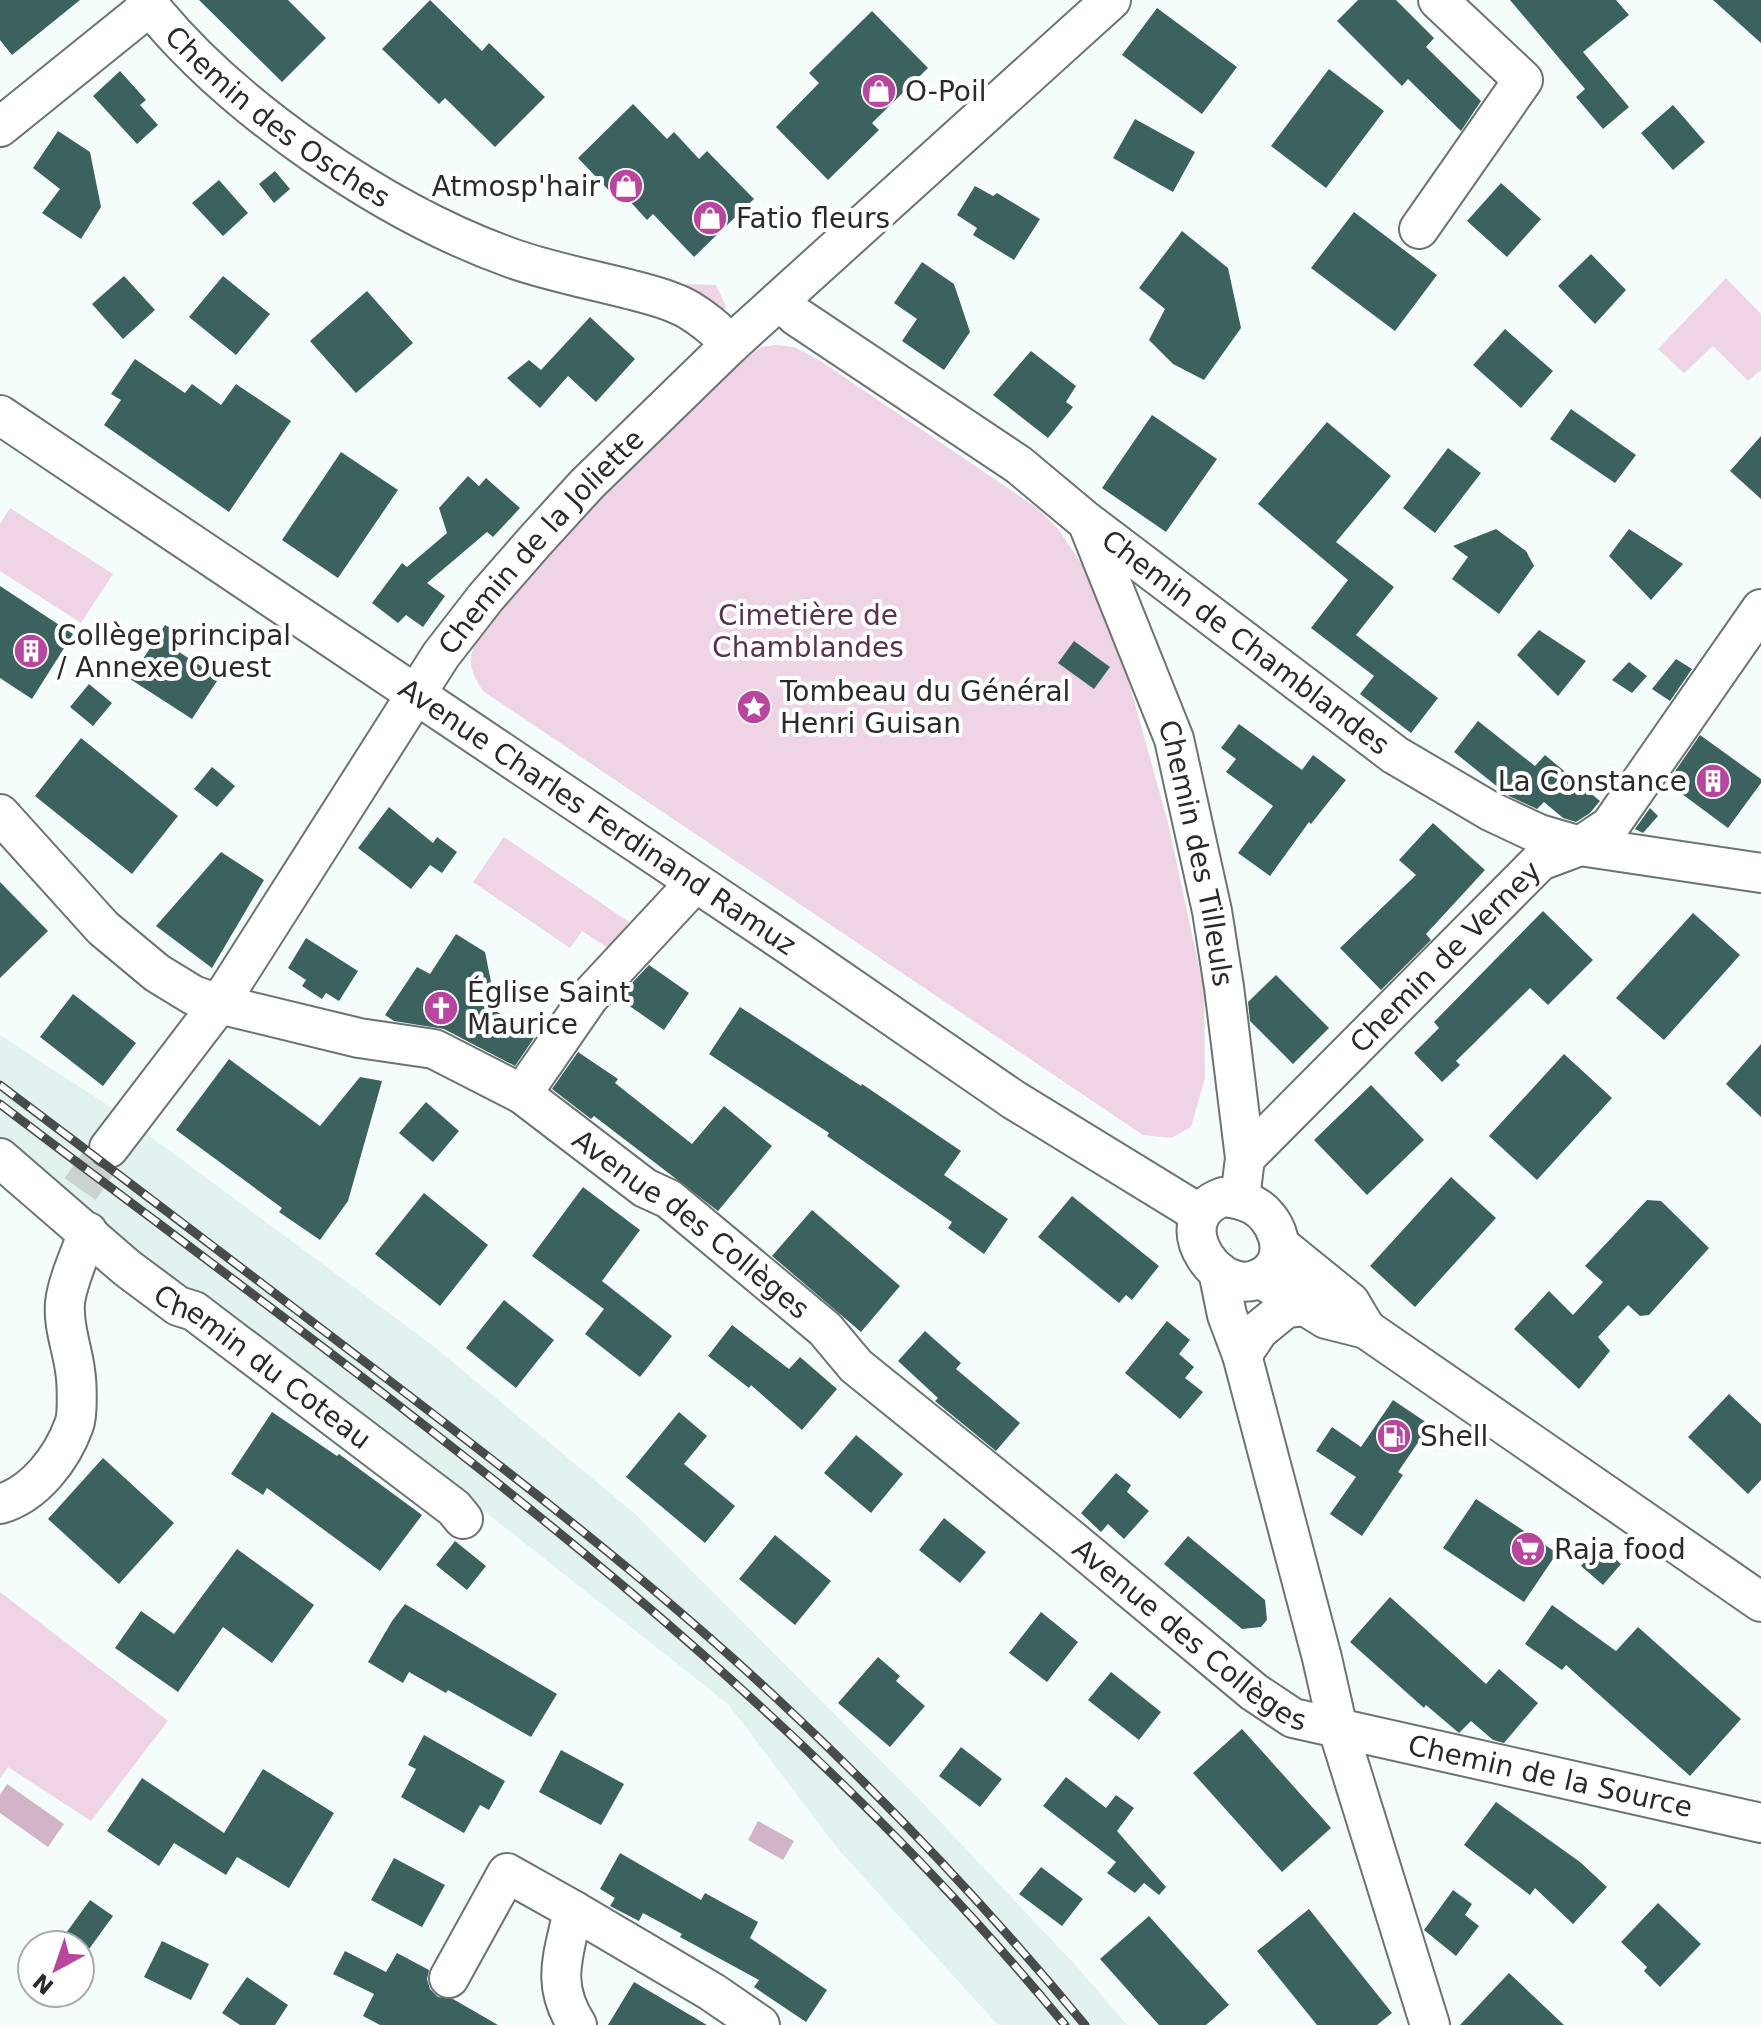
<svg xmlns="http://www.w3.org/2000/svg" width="1761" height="2025" font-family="'DejaVu Sans',sans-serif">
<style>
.built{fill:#e1f2f1}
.green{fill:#eed4e5}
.water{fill:#d2b4c8}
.building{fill:#3c6260}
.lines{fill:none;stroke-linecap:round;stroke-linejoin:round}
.minor-tunnel{stroke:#cbd2d2;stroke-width:38;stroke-dasharray:38 19;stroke-linecap:butt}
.minor-casing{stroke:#6c7373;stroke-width:42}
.minor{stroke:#fff;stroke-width:38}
.rail-casing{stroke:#484b4b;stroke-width:9}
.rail{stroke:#fff;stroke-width:6;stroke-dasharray:18;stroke-linecap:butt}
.labels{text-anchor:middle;stroke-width:8;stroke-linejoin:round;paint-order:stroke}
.poi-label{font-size:28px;fill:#292b2b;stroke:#fff;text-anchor:start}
.street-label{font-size:28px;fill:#292b2b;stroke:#fff}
.park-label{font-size:28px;fill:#5a314e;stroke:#fff}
</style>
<rect width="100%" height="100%" fill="#f4fcfc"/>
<path class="built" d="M0,1035L112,1108L432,1345L634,1513L917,1797L1079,1969L1127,2025H998L839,1850L728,1704L464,1495L0,1158Z"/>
<path class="green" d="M1726,278L1761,314V370L1748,381L1713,346L1684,373L1658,349Z
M686,284L716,285L726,307L721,312L686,292Z
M775,345L794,347L819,360L1037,508L1058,529L1083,566L1100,600L1123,661L1168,823L1204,990L1205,1078L1191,1127L1171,1138L1143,1135L483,691C467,667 468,658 480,632L595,501L746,358L761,347Z
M10,508L113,574L81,623L0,571V524Z
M504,837L629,922L611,950L582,931L570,948L473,882Z
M0,1592L168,1721L91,1821L8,1767L0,1778Z"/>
<path class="water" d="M7,1784L64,1824L48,1847L0,1813V1795Z
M758,1821L794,1841L783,1860L748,1840Z"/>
<path class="building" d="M0,0H80L12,55L0,40Z
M199,0H288L326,38L282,82Z
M430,0L482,51L489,43L545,97L495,147L445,98L439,104L382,49Z
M1358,0H1396L1434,38L1426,47L1481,101L1461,131L1408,79L1402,86L1337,21Z
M1510,0H1616L1629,15L1583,52L1629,107L1603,129L1576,97L1585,89Z
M1713,0H1761V43Z
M1157,8L1237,67L1202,114L1122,55Z
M872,11L928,68L872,123L879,130L828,180L776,127L819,83L809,73Z
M1329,69L1384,111L1326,188L1271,146Z
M120,71L146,100L140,105L158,125L137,144L93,96Z
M633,104L667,139L674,132L699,159L707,151L754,199L694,257L653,214L647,220L626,197L620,202L578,158Z
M1673,105L1705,142L1673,170L1641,133Z
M1135,119L1195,152L1173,192L1113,158Z
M58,131L90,152L101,207L81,239L42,213L60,189L33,168Z
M275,171L290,189L274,203L259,184Z
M219,180L248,213L223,236L192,203Z
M1501,183L1541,219L1507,257L1467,221Z
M975,186L993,196L997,193L1040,219L1014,260L973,235L977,228L957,215Z
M1354,212L1437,275L1395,331L1311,268Z
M1182,231L1228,268L1241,328L1204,380L1173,364L1149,340L1165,309L1139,288Z
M1591,254L1626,290L1595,324L1558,286Z
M922,262L954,284L970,332L944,370L902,341L917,319L894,303Z
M124,276L155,310L123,339L92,304Z
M223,276L270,314L236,355L189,317Z
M367,291L413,343L356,393L310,341Z
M590,317L635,359L596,402L568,376L540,408L507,378L529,360L541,370Z
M1505,329L1553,371L1521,408L1473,365Z
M1031,351L1076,386L1066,402L1073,407L1048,438L993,395Z
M135,359L185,393L192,384L221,405L236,384L291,421L229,512L104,425L121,400L111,394Z
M1571,409L1636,455L1615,483L1550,439Z
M1152,415L1217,459L1166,532L1102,488Z
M1327,422L1391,476L1336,542L1394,587L1356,635L1438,698L1411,733L1360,694L1374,676L1311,628L1348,580L1258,504Z
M1761,436V499L1730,471Z
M1448,448L1481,473L1435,533L1403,508Z
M341,452L398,490L338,578L282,540Z
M468,476L479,486L486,478L520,508L493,537L487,532L427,583L445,596L423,627L406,615L398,623L372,603L402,563L407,567L447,533L439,508Z
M1496,529L1526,551L1534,566L1499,614L1452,579L1468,557L1453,546Z
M1629,529L1683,564L1651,600L1609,556Z
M0,586L73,634L32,699L0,678Z
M165,625L185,637L176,650L219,678L192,719L130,679Z
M1539,630L1586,661L1558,696L1517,655Z
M1074,641L1110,667L1094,689L1058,663Z
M1676,659L1692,669L1670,701L1652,689Z
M1629,662L1647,676L1632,693L1612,680Z
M89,684L112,703L93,726L70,707Z
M1478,721L1535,766L1545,755L1600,801L1590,813L1576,822L1563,818L1544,802L1537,809L1509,796L1454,752Z
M1239,724L1302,770L1313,755L1346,780L1311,824L1309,822L1270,876L1238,853L1273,806L1226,772L1236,759L1221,748Z
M1700,735L1761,779V783L1728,828L1667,783Z
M81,738L178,816L132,874L35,796Z
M212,767L235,786L217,807L194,789Z
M389,807L433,843L437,837L457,852L442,873L430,865L411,889L358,848Z
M1650,808L1658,816L1643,833L1635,829Z
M1433,823L1485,870L1426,934L1431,940L1381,990L1340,948L1416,875L1399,860Z
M221,852L264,880L212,968L156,926Z
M0,882L48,931L0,978Z
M1543,911L1593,960L1548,1005L1530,988L1456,1061L1460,1065L1442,1082L1414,1053L1439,1028L1434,1022Z
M1693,913L1740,955L1664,1040L1616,998Z
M456,934L485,952L492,987L482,1001L534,1038L515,1066L444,1029L394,1021L385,1015L417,967L430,974Z
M306,938L358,971L339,1001L326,993L322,999L302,986L306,980L288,968Z
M649,965L689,993L664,1030L618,998Z
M1276,975L1329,1028L1293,1064L1250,1021L1248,1002Z
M73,994L136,1043L103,1086L40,1037Z
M740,1007L861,1086L862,1084L961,1151L944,1175L1008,1219L984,1254L948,1228L952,1222L827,1136L829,1133L709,1054Z
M1761,1044V1117L1726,1084Z
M578,1052L618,1079L615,1083L692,1144L724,1106L772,1146L718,1211L594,1116L591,1119L552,1089Z
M1564,1054L1612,1098L1537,1180L1489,1136Z
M229,1059L320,1126L360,1077L382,1081L348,1201L320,1240L279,1212L282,1208L176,1130Z
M1371,1085L1424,1140L1367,1195L1314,1140Z
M426,1102L459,1131L433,1162L399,1133Z
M1451,1177L1496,1218L1415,1307L1370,1266Z
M583,1187L640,1230L602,1281L672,1336L640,1377L585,1334L604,1309L532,1256Z
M424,1193L488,1245L440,1306L375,1254Z
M1072,1196L1159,1266L1132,1300L1126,1295L1119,1303L1038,1237Z
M1647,1200L1661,1201L1709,1248L1649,1315L1640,1316L1628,1305L1598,1337L1610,1351L1579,1389L1514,1329L1549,1291L1573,1315L1603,1282L1585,1266Z
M812,1210L900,1286L861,1332L772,1256Z
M504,1300L554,1340L516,1388L466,1348Z
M1167,1321L1190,1340L1179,1354L1194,1367L1185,1378L1203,1392L1180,1419L1125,1373Z
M732,1325L789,1369L800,1357L837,1389L802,1430L751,1385L749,1388L708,1356Z
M925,1331L961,1363L956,1369L1020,1423L996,1451L935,1401L938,1398L898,1361Z
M1729,1394L1761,1424V1480L1748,1494L1688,1437Z
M1393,1400L1430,1425L1398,1472L1403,1475L1362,1536L1330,1514L1356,1477L1316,1451L1332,1427L1361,1447Z
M272,1412L337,1456L339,1454L422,1515L380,1571L267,1488L263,1495L231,1474Z
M679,1412L707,1436L684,1464L735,1506L705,1543L626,1477Z
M856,1435L903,1474L871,1513L824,1473Z
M103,1458L174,1523L119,1584L48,1519Z
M1116,1473L1131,1485L1127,1492L1149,1511L1124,1539L1108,1524L1101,1532L1081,1513Z
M1476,1499L1557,1553L1524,1602L1443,1548Z
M944,1518L986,1552L960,1583L919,1550Z
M775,1535L831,1581L795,1625L739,1579Z
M1188,1536L1265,1600L1267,1620L1261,1627L1242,1629L1164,1564Z
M455,1541L486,1566L467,1590L436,1565Z
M1600,1545L1621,1564L1603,1585L1581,1566Z
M237,1549L314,1605L272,1663L223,1627L178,1692L115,1648L141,1611L174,1634Z
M1390,1597L1486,1684L1499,1669L1538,1703L1504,1743L1493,1740L1471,1721L1459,1733L1426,1705L1424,1708L1350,1642Z
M405,1604L557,1694L531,1737L448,1690L446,1693L409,1672L403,1683L368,1662L392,1621Z
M1552,1605L1616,1651L1638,1627L1741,1719L1690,1776L1566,1665L1562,1670L1525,1644Z
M1041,1612L1078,1642L1047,1682L1009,1653Z
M878,1657L900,1676L896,1681L925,1706L890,1747L838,1703Z
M1111,1672L1161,1712L1139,1740L1088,1700Z
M1242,1729L1331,1828L1282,1872L1193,1773Z
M424,1735L505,1781L489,1810L480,1805L464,1833L401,1797L416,1769L408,1765Z
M961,1747L1002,1779L980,1807L939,1776Z
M561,1750L624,1784L601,1825L539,1792Z
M263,1769L334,1813L289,1888L237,1857L226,1875L174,1843L159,1866L107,1831L142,1778L224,1833Z
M1066,1777L1106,1808L1116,1795L1134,1808L1117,1831L1166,1887L1159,1895L1144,1883L1135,1893L1107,1873L1116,1862L1043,1806Z
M1496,1802L1580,1862L1607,1887L1573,1924L1535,1888L1530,1895L1464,1845Z
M620,1853L701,1900L705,1893L758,1922L750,1938L827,1990L806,2022L754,1987L759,1980L680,1937L682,1934L643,1913L639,1921L610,1906L615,1898L600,1889Z
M394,1858L445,1885L422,1927L371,1900Z
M1041,1867L1083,1899L1062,1926L1019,1894Z
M1453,1890L1472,1904L1465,1915L1479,1926L1456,1956L1424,1930Z
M90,1900L113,1916L84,1956L80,1954V1945H68L61,1940Z
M1658,1903L1701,1944L1660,1987L1644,1971L1647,1967L1621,1942Z
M1309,1909L1392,2013L1377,2025H1317L1257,1951Z
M1149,1916L1229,2005L1206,2025H1159L1100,1959Z
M162,1941L209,1964L191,2000L144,1977Z
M345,1951L386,1972L397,1953L429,1970L427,1979L430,1989L438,1997L453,1999L498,2025H380L363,2016L374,1994L333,1974Z
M1509,1973L1564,2025H1460Z
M247,1977L288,2005L275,2025H240L222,2013Z
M634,1982L707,2025H608Z"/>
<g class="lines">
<path class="minor-tunnel" d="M80,1189L109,1148"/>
<g class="minor-casing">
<g id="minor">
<path id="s1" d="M145,0C229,107 386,214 514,259C552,272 593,280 632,290C651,295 671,300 689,310C704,319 718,331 731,344"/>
<path d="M0,127L150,6"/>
<path d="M1419,229L1523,80L1438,0"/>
<path id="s2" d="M780,301L796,316L1019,465L1086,521L1395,755L1490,811L1539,834L1580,846L1761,873"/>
<path id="s3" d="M0,415L789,945L1014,1100L1200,1214"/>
<path id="s4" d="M1088,524L1174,739L1212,911L1224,987L1245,1158L1240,1199"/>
<path id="s5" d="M0,814L103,928L157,973L193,995L219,1004L359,1038L434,1049L522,1094L645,1188L669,1199L825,1329L856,1366L1068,1537L1254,1692L1293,1718L1761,1823"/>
<path d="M522,1094L589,997L695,883"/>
<path id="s6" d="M109,1148L219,1004L441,655L486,597L535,541L587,484L731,344L1111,0"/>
<path id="s7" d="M0,1158L127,1268L178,1306L194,1311L454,1508L463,1519"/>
<path id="s8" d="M1245,1158L1540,861L1580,846L1610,826L1761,609"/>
<path d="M1223,1197C1234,1198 1244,1200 1253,1205C1276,1217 1291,1254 1268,1273C1224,1310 1160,1219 1223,1197Z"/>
<path d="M1281,1246L1350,1302L1366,1329"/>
<path d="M1218,1271L1227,1315L1242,1355L1322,1658L1338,1729L1430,2025"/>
<path d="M1260,1278L1326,1319L1366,1329L1761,1602"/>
<path d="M1242,1355L1259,1330L1286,1308L1306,1306"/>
<path d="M0,1504C35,1494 62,1458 74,1425C78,1415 77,1382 75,1370C72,1347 63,1327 65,1303C67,1282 81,1252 88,1232"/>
<path d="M573,1910L712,1992L760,2025"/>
<path d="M449,1978L507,1873L573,1910C564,1955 550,1983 577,2025"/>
</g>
</g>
<use href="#minor" class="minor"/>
<g class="rail-casing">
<path id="rail" d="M0,1085C129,1182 257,1280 386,1378C518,1479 650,1581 772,1694C883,1797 988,1908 1085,2025
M0,1104C374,1388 765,1659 1065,2025"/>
</g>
<use href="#rail" class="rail"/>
</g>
<defs>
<g id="shop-disc" transform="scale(1.8)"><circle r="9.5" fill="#ba459e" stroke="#fff"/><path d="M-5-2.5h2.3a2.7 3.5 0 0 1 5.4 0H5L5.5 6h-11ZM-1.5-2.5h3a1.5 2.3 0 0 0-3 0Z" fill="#fff"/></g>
<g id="building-disc" transform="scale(1.8)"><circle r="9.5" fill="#ba459e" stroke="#fff"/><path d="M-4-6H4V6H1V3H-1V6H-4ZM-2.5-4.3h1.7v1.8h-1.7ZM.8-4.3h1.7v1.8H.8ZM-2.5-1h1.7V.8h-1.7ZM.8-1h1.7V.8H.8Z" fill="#fff"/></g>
<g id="sight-disc" transform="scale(1.8)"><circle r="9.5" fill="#ba459e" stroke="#fff"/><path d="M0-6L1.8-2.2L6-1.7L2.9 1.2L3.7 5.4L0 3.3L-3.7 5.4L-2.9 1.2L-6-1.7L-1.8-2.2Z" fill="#fff"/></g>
<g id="church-disc" transform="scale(1.8)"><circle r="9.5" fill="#ba459e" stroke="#fff"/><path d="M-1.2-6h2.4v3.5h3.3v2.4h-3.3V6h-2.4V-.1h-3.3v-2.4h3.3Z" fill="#fff"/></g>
<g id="fuel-disc" transform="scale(1.8)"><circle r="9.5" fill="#ba459e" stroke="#fff"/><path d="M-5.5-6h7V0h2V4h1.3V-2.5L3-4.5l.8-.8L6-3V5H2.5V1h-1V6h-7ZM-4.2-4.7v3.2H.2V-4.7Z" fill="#fff"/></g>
<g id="supermarket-disc" transform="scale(1.8)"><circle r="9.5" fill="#ba459e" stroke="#fff"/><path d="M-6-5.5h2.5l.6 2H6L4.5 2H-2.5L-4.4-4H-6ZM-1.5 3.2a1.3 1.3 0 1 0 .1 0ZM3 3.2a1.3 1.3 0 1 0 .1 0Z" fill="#fff"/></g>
</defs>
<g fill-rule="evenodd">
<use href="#shop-disc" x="879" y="91"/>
<use href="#shop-disc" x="626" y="186"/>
<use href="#shop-disc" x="710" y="218"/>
<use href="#building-disc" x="31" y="651"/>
<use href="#sight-disc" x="754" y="707"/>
<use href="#building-disc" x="1713" y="781"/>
<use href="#church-disc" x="441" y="1008"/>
<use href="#fuel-disc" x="1394" y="1436"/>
<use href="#supermarket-disc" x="1528" y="1549"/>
</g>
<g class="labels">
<g class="poi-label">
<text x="905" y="101">O-Poil</text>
<text x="600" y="196" text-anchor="end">Atmosp'hair</text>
<text x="736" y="228">Fatio fleurs</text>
<text x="57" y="645">Collège principal<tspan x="57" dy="32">/ Annexe Ouest</tspan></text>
<text x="780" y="701">Tombeau du Général<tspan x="780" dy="32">Henri Guisan</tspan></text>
<text x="1687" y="791" text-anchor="end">La Constance</text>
<text x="467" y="1002">Église Saint<tspan x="467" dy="32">Maurice</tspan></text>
<text x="1420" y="1446">Shell</text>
<text x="1554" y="1559">Raja food</text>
</g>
<g class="street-label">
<text dy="10" stroke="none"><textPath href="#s1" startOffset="178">Chemin des Osches</textPath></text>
<text dy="10" stroke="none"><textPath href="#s6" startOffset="746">Chemin de la Joliette</textPath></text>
<text dy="10" stroke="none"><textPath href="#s2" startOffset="578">Chemin de Chamblandes</textPath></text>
<text dy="10" stroke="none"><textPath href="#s3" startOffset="720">Avenue Charles Ferdinand Ramuz</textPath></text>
<text dy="10" stroke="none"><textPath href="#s4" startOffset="348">Chemin des Tilleuls</textPath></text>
<text dy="10" stroke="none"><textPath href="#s8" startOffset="284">Chemin de Verney</textPath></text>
<text dy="10" stroke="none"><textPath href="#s5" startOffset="826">Avenue des Collèges</textPath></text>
<text dy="10" stroke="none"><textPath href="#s7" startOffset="336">Chemin du Coteau</textPath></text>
<text dy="10" stroke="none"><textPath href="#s5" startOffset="1474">Avenue des Collèges</textPath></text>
<text dy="10" stroke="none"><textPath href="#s5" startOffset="1870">Chemin de la Source</textPath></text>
</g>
<g class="park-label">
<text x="808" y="625">Cimetière de<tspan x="808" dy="32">Chamblandes</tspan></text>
</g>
</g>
<g transform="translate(56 1969) rotate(220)"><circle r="38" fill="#ffffff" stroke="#a9aaaa" stroke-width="2"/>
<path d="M0-6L14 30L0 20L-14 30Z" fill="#ba459e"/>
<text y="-12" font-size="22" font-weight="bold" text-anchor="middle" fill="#292b2b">N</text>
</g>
</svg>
